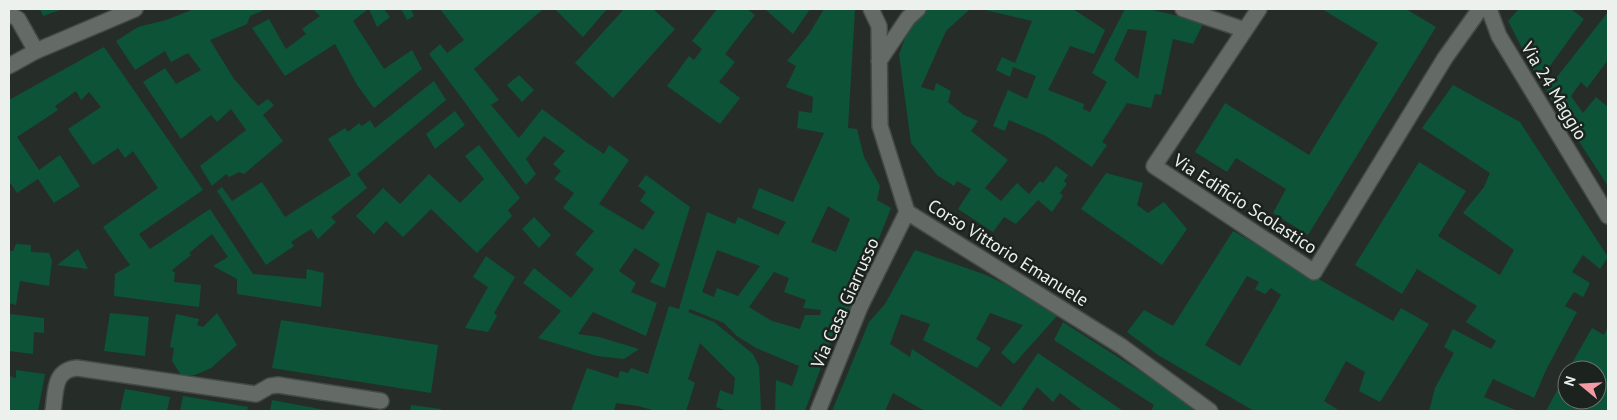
<svg xmlns="http://www.w3.org/2000/svg" width="1617" height="420" font-family="'PT Sans',sans-serif">
<style>
.building{fill:#0d5338;fill-rule:evenodd}
.lines{fill:none;stroke-linecap:round;stroke-linejoin:round}
.street-casing{stroke:#444a47;stroke-width:18}
.secondary-casing{stroke:#444a47;stroke-width:18}
.street{stroke:#646b67;stroke-width:15}
.secondary{stroke:#646b67;stroke-width:15}
.labels{text-anchor:middle;stroke-width:5;stroke-linejoin:round;paint-order:stroke}
.street-label{font-size:18px;fill:#ecf1ee;stroke:#1c231f}
</style>
<rect width="100%" height="100%" fill="#262d29"/>
<path class="building" d="M40,9H63L43,16Z
M194,9H266L250,16L247,24L210,40L234,79L258,106L268,99L274,105L263,115L283,141L244,174L239,172L229,177L226,174L212,186L200,166L246,130L231,109L217,122L211,115L181,139L143,82L165,68L176,84L201,70L188,53L171,62L165,51L135,70L116,41L138,27L166,20Z
M313,9H368L353,21L384,69L412,50L422,69L374,108L357,85L335,44L285,76L252,28L269,19L286,49L306,34L302,29L320,16Z
M369,9H384L390,17L377,27Z
M401,9H411L414,16L407,20Z
M440,9H466L467,10L469,9H543L474,69L499,100L491,105L519,138L542,109L586,142L604,154L609,145L629,160L599,204L643,230L655,212L640,201L646,192L638,186L646,175L690,207L665,288L650,282L660,264L635,248L619,271L636,283L631,292L657,303L646,336L593,312L578,334L599,337L639,349L624,359L597,356L538,338L561,311L523,283L534,268L571,298L594,269L575,254L594,231L563,208L574,193L554,179L561,171L553,164L565,151L544,136L526,159L536,174L526,185L429,54L440,44L447,53L464,40Z
M555,9H607L583,37Z
M624,9H653L675,29L613,98L575,63Z
M717,9H747L755,15L725,54L735,62L719,82L740,98L720,124L667,86L689,56L694,60L702,49L692,41Z
M765,9H810L793,34Z
M824,9H855L848,128L857,129L864,157L880,186L877,200L891,208L852,306L833,334L805,411H775L776,380L792,386L799,366L756,348L737,336L724,323L690,309L688,312L714,322L753,354L759,366L761,411H727L716,407L720,390L733,395L735,378L700,343L688,379L695,383L686,411H656L638,406L616,403L614,411H571L587,368L618,378L620,371L628,373L631,368L648,374L669,306L679,309L707,212L735,224L738,217L778,235L786,222L752,208L759,188L793,202L824,133L797,128L799,111L812,113L813,97L786,87L796,66L787,61L809,34ZM828,206L850,219L836,252L811,242ZM717,250L760,266L738,296L717,288L714,297L702,292ZM774,272L789,278L784,292L806,300L803,308L821,310L820,315H805L800,329L772,321L749,307Z
M924,9H970L946,31L921,87L934,91L936,83L951,91L948,102L964,115L978,121L971,131L1008,160L985,188L1001,201L1017,183L1029,194L1040,181L1043,183L1056,166L1068,175L1064,181L1067,184L1060,193L1063,196L1052,212L1038,200L1016,224L1004,217L993,232L958,209L971,189L957,181L954,186L937,175L911,143L899,54L910,25Z
M981,9H1073L1105,30L1094,54L1070,46L1048,90L1084,104L1083,109L1090,112L1107,82L1092,73L1125,9H1148L1204,22L1193,44L1173,39L1161,95L1155,94L1151,108L1127,103L1102,142L1107,145L1092,167L1046,136L1009,120L1005,131L993,126L1008,90L1027,99L1036,76L1013,67L1010,77L996,70L1002,57L1015,63L1032,21ZM1128,29L1147,31L1138,79L1114,60Z
M1322,9H1406L1436,27L1308,235L1273,213L1286,189L1236,158L1227,172L1195,152L1225,103L1309,155L1378,43Z
M1519,9H1571L1584,19L1539,81L1508,21Z
M1608,12V60L1587,88L1581,82L1571,96L1583,113L1596,97L1608,107V186L1546,91Z
M104,47L203,190L139,234L150,249L210,209L253,274L306,279L307,269L324,273L321,307L237,294V279L213,266L228,257L212,234L189,253L191,255L172,270L175,273L174,282L201,285L199,307L114,296L115,274L130,265L103,227L158,188L133,151L125,158L118,148L93,165L68,129L101,107L89,92L81,100L76,91L55,106L58,110L17,137L39,170L60,155L80,186L54,203L38,179L17,193L9,181V100Z
M519,75L534,90L522,102L507,85Z
M434,81L446,100L357,174L367,188L331,217L336,222L318,239L311,229L291,242L294,246L266,265L217,191L222,187L232,201L262,182L285,217L351,175L328,139L345,128L348,132L359,123L362,126L370,120L375,128Z
M1453,85L1520,122L1608,257L1600,269L1583,255L1572,272L1590,283L1583,297L1574,292L1565,306L1577,312L1546,370L1534,398L1493,379L1484,397L1518,411H1429L1435,388L1454,353L1444,347L1453,329L1491,349L1496,341L1466,322L1477,306L1417,269L1402,294L1355,265L1419,162L1466,191L1438,236L1500,275L1514,250L1463,213L1484,187L1490,173L1422,128Z
M455,111L465,125L435,149L426,134Z
M479,145L520,198L508,210L512,216L477,253L431,209L403,237L386,221L374,234L356,216L383,188L400,204L429,174L460,203L484,179L465,156Z
M1106,173L1143,183L1137,205L1148,213L1164,202L1187,229L1162,265L1081,209Z
M534,217L551,235L539,248L522,229Z
M1233,231L1393,321L1401,308L1429,324L1380,402L1359,391L1365,372L1346,361L1324,401L1340,411H1254L1158,355L1127,332L1144,310L1173,326ZM1247,276L1259,282L1255,289L1265,294L1271,288L1281,295L1240,366L1205,345Z
M16,244L31,245V252L49,253L52,261L49,286L20,281L16,305L9,303V251H13Z
M78,249L88,269L57,265Z
M915,250L986,275L1005,284L1057,316L1014,364L1001,353L1023,325L990,313L976,339L991,348L977,368L923,340L930,324L901,314L890,344L910,357L912,349L1001,407L1038,353L1123,411H1083L1060,393L1053,402L1037,387L1021,411H925L893,393L885,411H832L869,322L885,304Z
M486,256L515,277L494,313L497,316L488,332L465,328L488,287L473,277Z
M110,313L149,317L145,356L104,351Z
M217,313L237,345L211,368L195,375H181L172,361L174,348L170,347L176,314L199,319L197,325L203,327Z
M9,314L44,318V333L34,332L33,354L9,351Z
M281,320L438,345L431,393L272,368Z
M1063,322L1199,409L1197,411H1151L1154,405L1054,340Z
M1608,326V411H1546L1567,372V400H1597V370H1568L1592,328L1604,335Z
M16,370L45,374L38,411H9V376L16,378Z
M125,389L170,397L167,411H120Z
M183,396L248,407L247,411H180Z
M272,400L325,410V411H270Z
M411,405L441,409V411H410Z"/>
<g class="lines">
<g class="street-casing">
<path id="street" d="M871,9L879,26L880,126L907,212L1121,346L1210,411
M1183,9L1245,30
M1259,9L1154,166L1314,272L1445,58L1480,9
M1489,9L1499,36L1608,216
M9,14L18,19L36,51
M879,61L908,18L918,9
M53,411C56,392 53,370 77,368L256,394L270,386L278,385L381,401
M818,411L860,307L907,212"/>
</g>
<g class="secondary-casing">
<path id="secondary" d="M9,66L36,51L135,9"/>
</g>
<use href="#street" class="street"/>
<use href="#secondary" class="secondary"/>
</g>
<g class="labels">
<g class="street-label">
<text transform="translate(1554 91) rotate(59)" y="6">Via 24 Maggio</text>
<text transform="translate(1245 204) rotate(33)" y="6">Via Edificio Scolastico</text>
<text transform="translate(1008 253) rotate(32)" y="6">Corso Vittorio Emanuele</text>
<text transform="translate(845 303) rotate(-66)" y="6">Via Casa Giarrusso</text>
</g>
</g>
<rect width="1617" height="420" fill="none" stroke="#ecf1ee" stroke-width="20"/>
<g transform="translate(1582 385) rotate(288)"><circle r="24" fill="#1c231f" stroke="#6f7572"/>
<path d="M0-4L9 19L0 12L-9 19Z" fill="#f49aa4"/>
<text y="-8" font-size="14" font-weight="bold" text-anchor="middle" fill="#ecf1ee">N</text>
</g>
</svg>
